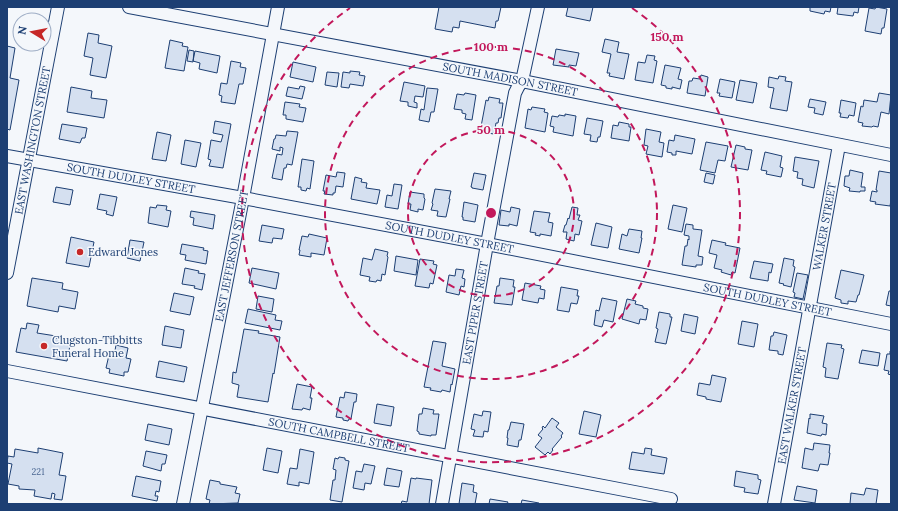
<svg xmlns="http://www.w3.org/2000/svg" width="898" height="511" font-family="Lora,serif">
<style>
.building{fill:#d5e0f0;stroke:#1d3f73}
.lines{fill:none;stroke-linecap:round;stroke-linejoin:round}
.minor-casing{stroke:#1d3f73;stroke-width:14}
.minor{stroke:#f4f7fb;stroke-width:12}
.ring{fill:none;stroke:#c2185b;stroke-width:2;stroke-dasharray:7 5}
.poi-dot{fill:#c62828;stroke:#f4f7fb;stroke-width:1.5}
.labels{text-anchor:middle;stroke-width:3;stroke-linejoin:round;paint-order:stroke}
.number-label{font-size:9px;fill:#4b6792}
.street-label{font-size:11px;fill:#1d3f73;stroke:#f4f7fb}
.poi-label{font-size:11px;fill:#1d3f73;stroke:#f4f7fb;text-anchor:start}
.centre{fill:#c2185b;stroke:#f4f7fb;stroke-width:2}
.ring-label{font-size:12px;text-anchor:middle;font-weight:bold;fill:#c2185b;stroke:#f4f7fb;stroke-width:3;stroke-linejoin:round;paint-order:stroke}
</style>
<rect width="100%" height="100%" fill="#f4f7fb"/>
<path class="building" d="M439,7H501L498,21H496L495,28L460,21L459,28L453,27L452,32L435,29Z
M568,7H593L590,21L566,16Z
M810,7H831L830,12L825,11L824,14L810,11Z
M838,7H859L858,13L854,12L853,16L837,14Z
M876,7L887,9L884,28H882L881,34L865,31L869,8L875,9Z
M88,33L99,35L98,43L112,46L106,78L90,75L93,58L84,56Z
M605,39L619,42L617,52L629,54L624,79L609,76L610,73H607L611,54L602,52Z
M170,40L183,43L182,46L188,47L184,71L165,68Z
M7,46L15,48L10,78L19,80L10,130L7,129Z
M556,49L579,53L576,66L569,65V67L553,65Z
M189,50L194,51L193,62L187,61Z
M195,51L220,56L217,73L199,69L200,63L193,61Z
M647,55L655,56L654,60L657,61L653,83L635,80L638,62L645,63Z
M231,61L241,63L240,67L246,68L243,84H239L235,104L221,102L222,96L219,95L221,83L227,84Z
M293,62L316,67L313,82L290,77Z
M665,65L681,68L678,79L682,80L680,89L672,87V89L666,88V86L661,85Z
M350,71L360,72L359,75L365,76L363,86L350,84L349,88L341,87L343,72L350,73Z
M327,72L339,73L337,87L325,85Z
M701,75L708,77L705,96L687,93L689,81H692L693,78L700,79Z
M779,76L786,77L785,81L792,82L787,111L770,108L774,88L768,87L769,77L778,79Z
M720,79L735,82L732,98L719,96L720,93H717Z
M740,80L757,83L753,103L736,100Z
M404,82L425,86L423,97L415,96L414,102L417,103V108L408,106V102L400,101Z
M300,86L305,87L302,99L286,96L288,87L299,89Z
M71,87L92,91L91,98L107,100L104,118L67,112Z
M427,88L438,89L434,112H431L429,122L419,120L421,109L424,110Z
M465,93L476,95L472,120L465,119L466,114L462,113V110L454,109L457,94L464,95Z
M879,93L891,95L889,114L881,112L878,127L873,126L872,127L862,126L863,123L858,122L861,106L863,107L864,100L877,102Z
M489,97L500,99L499,103H503L501,118H499L498,123H496L494,134L480,132L486,100L488,101Z
M810,99L826,102L823,115L814,113L815,108L808,107Z
M841,100L856,103L854,116L849,115L848,118L840,117L841,113H839Z
M285,102L300,104L299,107L306,108L303,122L286,119V115H283Z
M532,107L545,109L544,112L548,113L545,132L525,128L528,109L531,110Z
M565,114L576,116L573,136L553,132L554,127L550,126L552,116L558,117L559,115L565,116Z
M587,118L603,121L600,137H598L597,142L590,141L591,135L584,134Z
M215,121L231,124L223,168L209,166L211,160L208,159L211,140L221,142L223,135L213,133Z
M619,122L629,124V127H631L629,141L611,138L613,125L618,126Z
M62,124L87,128L85,138H82L80,143L59,139Z
M646,129L661,132L659,142L664,143L662,157L646,154L648,146L644,145Z
M287,131L298,132L292,165L287,164L286,168H284L282,180L272,178L277,154L282,155L283,148L280,147V151L272,149L274,139H275L276,135L286,136Z
M157,132L171,135L166,161L152,159Z
M675,135L695,139L692,154L676,151V155H672V153L667,152L669,140L674,141Z
M185,140L201,143L196,167L181,164Z
M706,142L728,146L725,161L718,160L715,173L700,170Z
M736,145L745,147V149L752,150L748,170L731,167Z
M765,152L782,156L780,167L783,168L781,177L766,174L767,171L761,170Z
M795,157L819,161L814,188L802,185L803,179L797,178L798,172L793,171Z
M302,159L314,161L310,189L307,188L306,191L301,190V187H298Z
M850,170L863,173L861,187H865V191H860V192L849,191L850,188L844,186L845,176H849Z
M879,171L891,173V200L890,206L875,204L876,202L870,201L872,191L877,192V190H876Z
M337,172L345,173L343,187L336,186L335,193H333V195L324,194L325,191H323L326,175L336,177Z
M474,173L486,175L483,190L472,188V187H471Z
M706,173L715,175L713,184L704,182Z
M355,177L362,179L361,182L367,183L366,188L380,190L377,204L351,199Z
M394,184L402,185L398,209L385,207L387,195L392,196Z
M56,187L73,190L70,205L53,202Z
M435,189L451,191L449,199H450L446,217L437,216L438,211L431,210L433,204L432,203Z
M410,192L424,194V198L425,199L423,210L418,209V212L410,210L411,204H408Z
M100,194L117,197L113,216L106,214L107,211L97,209Z
M464,202L478,205L475,222L463,220V217H462Z
M157,205L167,206L166,210L171,211L168,227L148,223L150,207L156,208Z
M673,205L687,208L682,232L668,229Z
M511,207L520,209L517,226L509,224V226L499,225L501,210L510,212Z
M572,207L578,208L577,215H580L578,220L582,221L579,235L575,234L574,241L566,239L567,232H563L565,225H566L568,218L569,219Z
M191,211L215,215L213,229L193,225L194,218L190,217Z
M534,211L550,213L548,222L553,223L551,236L540,234V236L535,235L536,233L530,232Z
M596,223L612,227L608,248L591,245Z
M686,224L693,225V229L702,230L698,256L703,257L702,265H696V267L682,265L685,246H687L688,239L689,240V236L684,235Z
M262,225L284,229L282,239L273,238L272,243L259,241Z
M629,229L642,231L641,238H642L639,253L619,249L622,234L627,236Z
M309,234L327,238L324,255L311,253V257L299,255L300,250H299L302,236L308,237Z
M71,237L94,242L89,267L66,263Z
M130,240L144,242L140,261L127,258Z
M712,240L726,243L725,245L740,248L735,273L732,272L731,275L721,272L722,270L714,268L717,255L709,253Z
M182,244L204,248L203,250L208,251L206,264L185,260L186,255L180,254Z
M375,249L388,252L387,256L388,257L385,275L382,274L381,281L377,280L376,282L369,281L370,277L360,275L363,258L372,260Z
M396,256L418,260L416,275L394,271Z
M784,258L794,260L793,266L795,267L791,287L783,285L784,284L779,283Z
M420,259L434,261L433,264L437,265L433,284L430,283L429,288L415,286Z
M754,261L773,264L771,273L769,272L768,281L750,278Z
M185,268L199,271L198,273L205,274L202,290L194,288L195,286L182,284Z
M252,268L279,273L276,289L249,283Z
M456,269L464,270L462,278L465,279L464,287L461,286L459,295L446,292L449,275L455,276Z
M841,270L864,275L859,295H858L856,302L848,301V304L841,303V300L835,298Z
M797,273L808,275L803,299L794,297L795,293L793,292Z
M32,278L63,283L62,289L78,292L75,309L59,306L58,312L27,306Z
M500,278L514,280L513,287H515L512,305L494,303L497,286H499Z
M525,283L541,286L540,289L545,290L544,299L539,298L538,303L522,300Z
M561,287L578,290L577,296H579L577,304L571,303L569,312L557,310Z
M889,291H891V306L886,305Z
M174,293L194,297L190,315L170,311Z
M258,296L274,299L272,312L256,309Z
M602,298L617,301L613,322L604,320L602,327L594,325L596,310L599,311Z
M627,299L636,301L635,304L643,306V308L648,309L646,320L640,319L639,324L622,319Z
M248,309L276,315L275,320L282,321L280,330L245,323Z
M659,312L670,314V317H672L666,344L655,342L658,329L656,328Z
M684,314L698,317L695,334L681,331Z
M742,321L758,324L754,347L738,344Z
M27,323L39,325L37,333L56,336V338L71,340L67,361L16,352L21,328L26,329Z
M165,326L184,330L181,348L162,345Z
M244,329L259,331L258,333L280,337L274,374L273,373L268,402L237,397L239,385L232,383L233,372L236,373Z
M774,332L787,335L783,355L778,354V351L769,350L771,336H773Z
M433,341L446,343L442,366L455,369L452,385L451,384L450,392L442,390L441,392L430,390L431,388L424,387Z
M827,343L842,345L841,348L844,349L838,379L825,377L826,368L823,367Z
M116,345L128,348L126,358L131,359L128,372H124V376L109,373L110,369L106,368L109,355L114,356Z
M862,350L880,353L878,366L859,363Z
M890,351H891V375L888,374L889,371L884,370L887,354H890Z
M159,361L187,367L184,382L156,377Z
M712,375L726,378L721,402L706,399V397L697,395L699,383L710,385Z
M297,384L312,387L310,398H312L310,410L303,408L302,410L292,409Z
M345,392L357,394L356,402H354L351,419H349L348,421L343,420V418L336,417L340,397L344,398Z
M377,404L394,407L391,426L374,423Z
M423,408L434,410L433,414H439L436,435H431V436L419,434V432L417,431L419,414H422Z
M483,411L491,412L488,432L484,431L483,437L473,436L475,430L471,429L474,414L482,416Z
M584,411L601,415L596,437L579,434Z
M810,414L824,416L822,423L827,424L826,435L822,434L821,436L807,433L809,418L810,419Z
M552,418L559,423L556,427L563,433L561,436L562,437L552,449L553,450L550,454L548,452L545,455L535,447L542,438L538,435L543,429L542,428L543,426L545,428Z
M511,422L524,424L521,440H519L518,447L507,445L508,438H507L508,430H509Z
M148,424L172,429L169,445L145,440Z
M814,443L830,445L829,453H830L828,465L820,464L818,471L802,468L805,448L813,450Z
M38,448L63,453L59,475L66,476L62,500L54,499L55,494L52,493L51,499L34,496L35,490L19,489V486L8,484L12,464L7,463L8,456L14,457L15,449L38,453Z
M267,448L282,451L278,473L263,470Z
M645,448L652,449L651,455L667,458L664,474L629,469L632,452L644,454Z
M300,449L314,452L309,484L299,482V486L287,484L290,468L297,469Z
M146,451L167,455L165,464H162L161,471L143,466Z
M339,457L345,458V460L349,461L342,502L330,500L333,480H335L336,470L333,469L335,458L338,459Z
M364,464L375,466L371,484L365,483L364,490L353,488L356,471L362,472Z
M387,468L402,471L399,487L384,485Z
M736,471L758,475V479L761,480L758,494L744,492L745,488L734,486Z
M136,476L161,481L159,492L156,491L155,496H158L157,501L132,496Z
M411,478L416,479V478L432,480L429,504H401L402,501L407,502Z
M210,480L220,482V484L237,487L235,493L240,494L238,503L209,504L210,500L206,499Z
M462,483L474,485L473,492L477,493L475,504H459Z
M797,486L817,490L815,503L794,500Z
M866,488L878,490L876,504H850L851,493L864,495Z
M490,499L508,502L507,504H489Z
M522,500L539,503V504H521Z"/>
<g class="lines">
<g class="minor-casing">
<g id="minor">
<path id="s1" d="M129,7L522,81L891,155"/>
<path id="s2" d="M7,156L243,198L487,244L891,324"/>
<path id="s3" d="M7,273L58,7"/>
<path id="s4" d="M7,371L671,499"/>
<path id="s5" d="M183,504L243,198L278,7"/>
<path id="s6" d="M442,504L487,244L515,93L518,87L522,81L538,7"/>
<path id="s7" d="M774,504L839,145"/>
</g>
</g>
<use href="#minor" class="minor"/>
</g>
<g class="ring">
<circle cx="491" cy="213" r="83"/>
<circle cx="491" cy="213" r="166"/>
<path d="M632 8A249 249 0 1 1 350 8"/>
</g>
<g class="poi-dot">
<circle cx="80" cy="252" r="4"/>
<circle cx="44" cy="346" r="4"/>
</g>
<g class="labels">
<g class="number-label">
<text x="38" y="475">221</text>
</g>
<g class="street-label">
<text dy="4" stroke="none"><textPath href="#s1" startOffset="388">SOUTH MADISON STREET</textPath></text>
<text dy="4" stroke="none"><textPath href="#s3" startOffset="135">EAST WASHINGTON STREET</textPath></text>
<text dy="4" stroke="none"><textPath href="#s2" startOffset="126">SOUTH DUDLEY STREET</textPath></text>
<text dy="4" stroke="none"><textPath href="#s7" startOffset="282">WALKER STREET</textPath></text>
<text dy="4" stroke="none"><textPath href="#s2" startOffset="450">SOUTH DUDLEY STREET</textPath></text>
<text dy="4" stroke="none"><textPath href="#s5" startOffset="253">EAST JEFFERSON STREET</textPath></text>
<text dy="4" stroke="none"><textPath href="#s2" startOffset="774">SOUTH DUDLEY STREET</textPath></text>
<text dy="4" stroke="none"><textPath href="#s6" startOffset="194">EAST PIPER STREET</textPath></text>
<text dy="4" stroke="none"><textPath href="#s7" startOffset="100">EAST WALKER STREET</textPath></text>
<text dy="4" stroke="none"><textPath href="#s4" startOffset="338">SOUTH CAMPBELL STREET</textPath></text>
</g>
<g class="poi-label">
<text x="88" y="256">Edward Jones</text>
<text x="52" y="344">Clugston-Tibbitts<tspan x="52" dy="13">Funeral Home</tspan></text>
</g>
</g>
<circle cx="491" cy="213" r="6" class="centre"/>
<g class="ring-label">
<text x="667" y="41">150 m</text>
<text x="491" y="51">100 m</text>
<text x="491" y="134">50 m</text>
</g>
<rect width="898" height="511" fill="none" stroke="#1d3f73" stroke-width="16"/>
<g transform="translate(32 32) rotate(280)"><circle r="19" fill="#f4f7fb" stroke="#9eadc5"/>
<path d="M0-3L7 15L0 10L-7 15Z" fill="#c62828"/>
<text y="-6" font-size="11" font-weight="bold" text-anchor="middle" fill="#1d3f73">N</text>
</g>
</svg>
